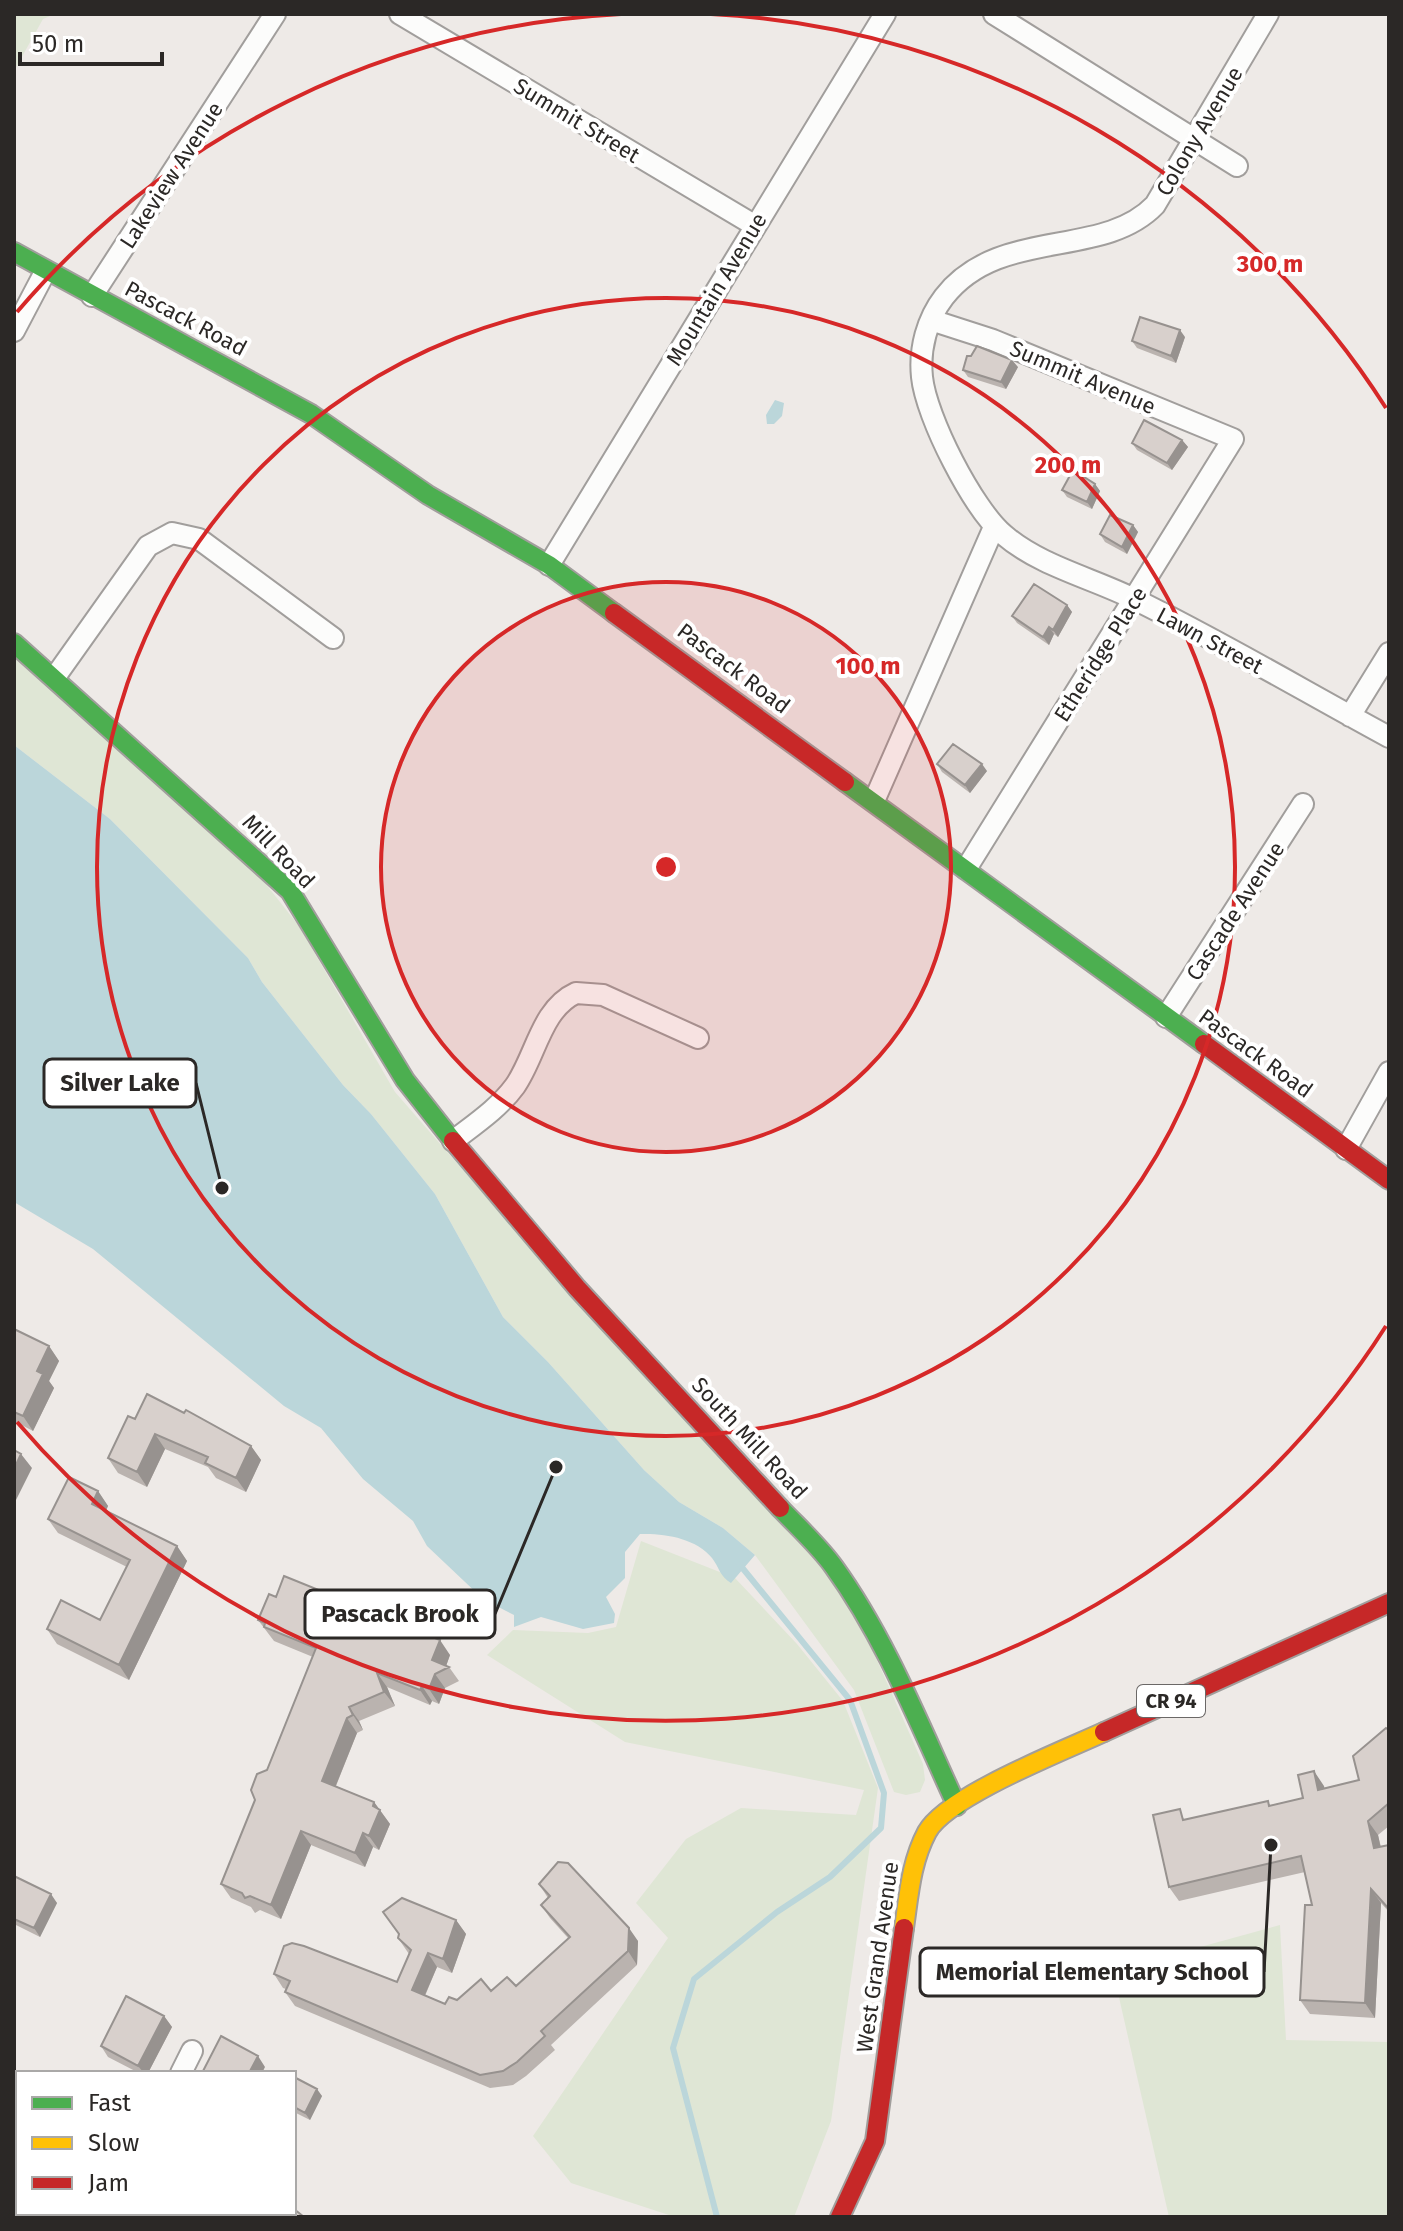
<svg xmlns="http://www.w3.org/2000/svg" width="1403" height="2231" font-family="'Fira Sans',sans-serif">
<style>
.green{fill:#dfe6d5}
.water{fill:#bbd6da}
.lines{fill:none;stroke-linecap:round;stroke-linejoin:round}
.stream{stroke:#bbd6da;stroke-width:6}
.street-casing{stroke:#a19e9c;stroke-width:24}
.fast-casing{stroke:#a19e9c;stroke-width:22}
.slow-casing{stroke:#a19e9c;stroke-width:22}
.jam-casing{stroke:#a19e9c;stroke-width:22}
.street{stroke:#fcfcfb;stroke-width:20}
.fast{stroke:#4caf50;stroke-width:18}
.slow{stroke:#ffc107;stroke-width:18}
.jam{stroke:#c62828;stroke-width:18}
.wall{fill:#bab3af}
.shaded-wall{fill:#97928f}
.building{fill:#d8d0cc;stroke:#97928f;stroke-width:2}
.ring{fill:none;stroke:#d62828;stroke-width:4}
.labels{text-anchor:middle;stroke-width:8;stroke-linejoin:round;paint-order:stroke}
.shield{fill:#fff;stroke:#6b6867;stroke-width:2}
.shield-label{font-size:20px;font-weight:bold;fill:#2b2826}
.street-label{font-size:22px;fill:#2b2826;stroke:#fff}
.centre{fill:#d62828;stroke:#fff;stroke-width:4}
.ring-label{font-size:24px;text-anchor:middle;font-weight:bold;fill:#d62828;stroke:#fff;stroke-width:8;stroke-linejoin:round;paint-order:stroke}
.leader{fill:none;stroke:#2b2826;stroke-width:3}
.callout-dot{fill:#2b2826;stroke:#fff;stroke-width:3}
.callout{fill:#fff;stroke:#2b2826;stroke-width:3}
.callout-label{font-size:24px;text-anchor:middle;font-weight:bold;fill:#2b2826}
</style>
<rect width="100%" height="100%" fill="#eeeae7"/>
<path class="green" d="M14,14H55L43,19L14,71Z
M14,655L261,878L299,926L395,1092L613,1342L815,1555L861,1624L923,1764L925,1780L920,1792L906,1795L894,1792L854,1690L755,1555L723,1528L679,1502L644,1470L548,1362L503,1317L435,1194L371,1114L343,1085L262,982L248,958L110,819L14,745Z
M641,1541L735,1578L797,1644L843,1701L878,1788L831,2121L794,2217H675L571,2183L533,2136L668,1938L636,1903L686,1839L741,1808L856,1815L864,1790L625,1742L487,1655L513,1630L588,1633L616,1627Z
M1280,1925L1286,2040L1388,2042L1389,2036V2217H1169L1113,1971Z"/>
<path class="water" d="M775,400L784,403L782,416L774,424H767L766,415Z
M14,745L110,819L248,958L262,982L343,1085L371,1114L435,1194L503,1317L548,1362L644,1470L679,1502L723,1528L755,1555L731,1583C720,1577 719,1567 712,1558C696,1538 664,1533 640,1534L625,1552V1578L606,1597L615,1614L614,1623L583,1629L541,1617L514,1627V1615L483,1599L427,1546L413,1521L363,1479L321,1428L284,1406L93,1249L14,1202Z"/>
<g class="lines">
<path class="stream" d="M717,2217L673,2048L694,1979L777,1912L830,1877L881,1828L884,1793L850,1700L740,1565"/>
<g class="street-casing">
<path id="street" d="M400,14L754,225
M994,14L1237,166
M1268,14L1155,205C1102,260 999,226 944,297C927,319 919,349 922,377C926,417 973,509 1004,535C1040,566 1092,578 1134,599C1220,641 1304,691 1389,737
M92,296L275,14
M931,320L993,340L1233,439L966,869
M14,331L45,272
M549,565L885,14
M55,677L148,546L172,533L199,539L333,638
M1350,716L1389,653
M874,801L994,527
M1166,1017L1303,804
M453,1141C475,1124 499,1108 515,1086C536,1056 541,1009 576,993L603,995L698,1038
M1346,1149L1389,1072
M181,2073L192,2051
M14,2152L18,2155
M97,2213L102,2217"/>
</g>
<g class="fast-casing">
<path id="fast" d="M14,252L311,414L428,495L549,565L614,613
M14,643L290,891L405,1080L453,1141
M845,782L1204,1044
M780,1508C798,1527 819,1546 834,1567C886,1639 920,1726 957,1806"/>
</g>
<g class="slow-casing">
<path id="slow" d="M904,1928C909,1894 911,1862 927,1832C947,1796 1065,1750 1104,1732"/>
</g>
<g class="jam-casing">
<path id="jam" d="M614,613L845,782
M1204,1044L1389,1180
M453,1141L577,1288L780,1508
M1104,1732L1389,1603
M840,2217L875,2141L904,1928"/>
</g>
<use href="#street" class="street"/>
<use href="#fast" class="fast"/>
<use href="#slow" class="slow"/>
<use href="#jam" class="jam"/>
</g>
<path class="wall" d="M1185,337L1176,363L1137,348L1132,341Z
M1018,367L1006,389L968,377L963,370Z
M1182,440L1188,447L1172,470L1137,450L1132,443Z
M1095,484L1100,491L1092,509L1067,497L1062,490Z
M1133,525L1138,532L1127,554L1105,542L1100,534Z
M1067,605L1072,612L1058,637L1054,634L1049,645L1017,623L1012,616Z
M937,764L987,771L970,793L942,772Z
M14,1329L49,1346L59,1361L49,1381L54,1388L33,1431L14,1421Z
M135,1419L251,1446L261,1460L246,1492L216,1478L208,1467L165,1449L147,1487L118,1473L108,1458Z
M98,1491L108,1506L106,1511L177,1546L187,1561L129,1680L57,1644L47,1629L100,1620L127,1567L58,1533L48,1519Z
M276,1597L373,1605L381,1616L450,1655L446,1666L449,1667L459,1681L445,1688L439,1704L432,1701L430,1705L387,1687L395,1706L359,1721L363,1730L357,1733L336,1786L374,1802L390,1824L379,1850L373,1847L365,1867L311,1845L281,1919L260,1910L255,1913L251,1907L231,1898L221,1884L313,1657L274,1641L258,1620Z
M1389,1730V1826L1378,1835L1381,1847L1389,1845V1912L1381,1903L1375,2018L1310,2014L1300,2000L1312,1905L1305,1872L1179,1901L1169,1887L1187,1819L1271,1805L1303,1798L1324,1786V1788L1359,1780Z
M14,1876L57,1903L40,1937L14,1924Z
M539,1884L638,1941L637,1965L551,2045L555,2050L526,2076L513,2085L490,2088L295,2006L285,1992L286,1989L283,1988L274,1974L397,1982L409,1954L398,1938L456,1920L466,1934L452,1973L437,1967L425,1996L445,2004L491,1991L516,1986L568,1938L550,1918L541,1905L548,1898Z
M164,2016L172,2027L148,2073H139L108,2057L101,2046Z
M294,2077L322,2096L310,2120L294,2112Z"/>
<path class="shaded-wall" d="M1180,330L1185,337L1176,363L1171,356Z
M1012,360L1018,367L1006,389L1001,382Z
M1182,440L1188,447L1172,470L1167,463Z
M1095,484L1100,491L1092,509L1087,502Z
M1133,525L1138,532L1127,554L1122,547Z
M1067,605L1072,612L1058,637L1053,630Z
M1049,627L1054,634L1049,645L1043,637Z
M982,764L987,771L970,793L965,785Z
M49,1346L59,1361L49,1381L54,1388L33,1431L23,1416L37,1371Z
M155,1434L165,1449L147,1487L137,1472Z
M251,1446L261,1460L246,1492L236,1478Z
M21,1454L32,1468L14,1504V1469Z
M98,1491L108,1506L102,1518L92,1504Z
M177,1546L187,1561L129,1680L119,1665Z
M440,1640L450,1655L445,1669L432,1660Z
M377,1673L387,1687L395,1706L384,1692Z
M435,1674L445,1688L439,1704L429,1689Z
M422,1686L432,1701L430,1705L420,1690Z
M349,1707L359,1721L363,1730L353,1715Z
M347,1718L357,1733L332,1795L322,1781Z
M1314,1771L1324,1786L1328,1804L1318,1790Z
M374,1802L390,1824L379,1850L369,1836L373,1806Z
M1368,1821L1378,1835L1384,1863L1374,1848Z
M301,1831L311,1845L281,1919L271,1905Z
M363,1833L373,1847L365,1867L355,1853Z
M1371,1889L1381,1903L1375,2018L1365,2003Z
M51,1894L57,1903L40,1937L34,1928Z
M456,1920L466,1934L452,1973L443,1959Z
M629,1928L638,1941L637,1965L628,1951Z
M428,1953L437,1967L421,2004L412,1990Z
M164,2016L172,2027L148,2073H144L138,2066Z
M258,2056L265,2067L262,2073H249Z
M317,2089L322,2096L310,2120L305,2113Z"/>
<path class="building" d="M1140,317L1180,330L1171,356L1132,341Z
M977,346L1012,360L1001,382L963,370L967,356H971Z
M1144,420L1182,440L1167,463L1132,443Z
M1073,470L1095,484L1087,502L1062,490Z
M1110,515L1133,525L1122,547L1100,534Z
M1034,584L1067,605L1053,630L1049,627L1043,637L1012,616Z
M953,744L982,764L965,785L937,764Z
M14,1329L49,1346L37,1371L43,1374L23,1416L14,1412Z
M147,1394L184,1413L186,1410L251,1446L236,1478L205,1463L208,1457L155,1434L137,1472L108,1458L128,1416L135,1419Z
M14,1450L21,1454L14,1469Z
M69,1477L98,1491L92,1504L177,1546L119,1665L47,1629L61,1600L100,1620L130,1560L48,1519Z
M284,1576L348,1602L357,1598L373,1605L377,1615L440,1640L432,1660L449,1667L435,1674L429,1689L422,1686L420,1690L377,1673L384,1692L349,1707L353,1715L347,1718L322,1781L374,1802L373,1806L380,1810L369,1836L363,1833L355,1853L301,1831L271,1905L250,1896L245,1898L242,1893L221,1884L255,1800L251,1790L257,1774L267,1770L316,1648L264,1627L265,1623L258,1620L269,1594L276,1597Z
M1386,1728L1389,1730V1803L1368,1821L1374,1848L1389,1845V1909L1371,1889L1365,2003L1300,2000L1305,1905H1312L1301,1856L1169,1887L1153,1815L1180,1809L1183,1820L1268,1801L1269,1806L1303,1798L1298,1775L1314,1771L1318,1790L1359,1780L1353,1756Z
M558,1862L568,1863L629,1928L628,1951L541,2031L545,2036L517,2062L503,2071L480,2075L285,1992L290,1981L274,1974L284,1946L292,1943L304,1946L397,1982L411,1950L398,1938L399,1934L383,1912L402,1898L456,1920L443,1959L428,1953L412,1990L445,2004L449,1997L457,2000L481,1979L491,1991L507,1977L516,1986L570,1937L541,1905L550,1896L539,1884Z
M14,1876L51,1894L34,1928L14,1919Z
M126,1996L164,2016L138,2066L101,2046Z
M221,2036L258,2056L249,2073H202Z
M294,2077L317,2089L305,2113L294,2107Z
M294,2209L304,2217H267L270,2213H294Z"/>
<circle cx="666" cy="867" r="285" fill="#d62828" fill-opacity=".12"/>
<g class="ring">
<circle cx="666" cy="867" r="285"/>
<circle cx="666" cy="867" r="569"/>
<path d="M1386 1326A854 854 0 0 1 17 1422M17 312A854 854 0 0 1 621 14M711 14A854 854 0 0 1 1386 408"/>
</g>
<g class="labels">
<rect class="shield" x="1137" y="1685" width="68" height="32" rx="6"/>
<g class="shield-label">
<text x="1171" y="1708">CR 94</text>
</g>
<g class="street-label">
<text transform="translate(577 120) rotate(31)" y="8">Summit Street</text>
<text transform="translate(1199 131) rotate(-59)" y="8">Colony Avenue</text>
<text transform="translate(171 175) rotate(-57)" y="8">Lakeview Avenue</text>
<text transform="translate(716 289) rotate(-59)" y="8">Mountain Avenue</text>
<text transform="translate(186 318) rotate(28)" y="8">Pascack Road</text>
<text transform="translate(1083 377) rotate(23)" y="8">Summit Avenue</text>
<text transform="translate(1210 640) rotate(28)" y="8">Lawn Street</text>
<text transform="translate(1100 654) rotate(-58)" y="8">Etheridge Place</text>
<text transform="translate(734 668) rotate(37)" y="8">Pascack Road</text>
<text transform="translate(279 851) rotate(46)" y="8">Mill Road</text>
<text transform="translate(1235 911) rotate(-57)" y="8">Cascade Avenue</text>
<text transform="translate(1256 1053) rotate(36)" y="8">Pascack Road</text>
<text transform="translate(750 1438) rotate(47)" y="8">South Mill Road</text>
<text transform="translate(877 1957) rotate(-82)" y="8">West Grand Avenue</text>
</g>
</g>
<circle cx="666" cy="867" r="12" class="centre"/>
<g class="ring-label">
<text x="1270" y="272">300 m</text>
<text x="1068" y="473">200 m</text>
<text x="868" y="674">100 m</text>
</g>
<path class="leader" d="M222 1188L196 1083M556 1467L495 1614M1271 1845L1264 1972"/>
<g class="callout-dot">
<circle cx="222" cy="1188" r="8"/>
<circle cx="556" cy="1467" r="8"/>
<circle cx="1271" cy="1845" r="8"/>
</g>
<g class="callout">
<rect x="44" y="1059" width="152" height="48" rx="8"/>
<rect x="305" y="1590" width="190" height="48" rx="8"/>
<rect x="920" y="1948" width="344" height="48" rx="8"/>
</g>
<g class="callout-label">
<text x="120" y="1091">Silver Lake</text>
<text x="400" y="1622">Pascack Brook</text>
<text x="1092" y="1980">Memorial Elementary School</text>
</g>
<rect width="1403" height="2231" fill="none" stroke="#2b2826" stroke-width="32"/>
<rect x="16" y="2071" width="280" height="144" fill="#ffffff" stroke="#aaa9a8" stroke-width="2"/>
<rect x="32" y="2097" width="40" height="12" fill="#4caf50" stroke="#aaa9a8" stroke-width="2"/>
<text x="88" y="2111" font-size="24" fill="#2b2826">Fast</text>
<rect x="32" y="2137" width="40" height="12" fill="#ffc107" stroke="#aaa9a8" stroke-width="2"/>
<text x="88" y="2151" font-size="24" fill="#2b2826">Slow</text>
<rect x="32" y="2177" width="40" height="12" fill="#c62828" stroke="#aaa9a8" stroke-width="2"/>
<text x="88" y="2191" font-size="24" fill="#2b2826">Jam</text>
<path d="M20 52v12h142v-12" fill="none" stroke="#2b2826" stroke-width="4"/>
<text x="32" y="52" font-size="24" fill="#2b2826" stroke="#ffffff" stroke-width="6" paint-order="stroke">50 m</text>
</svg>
